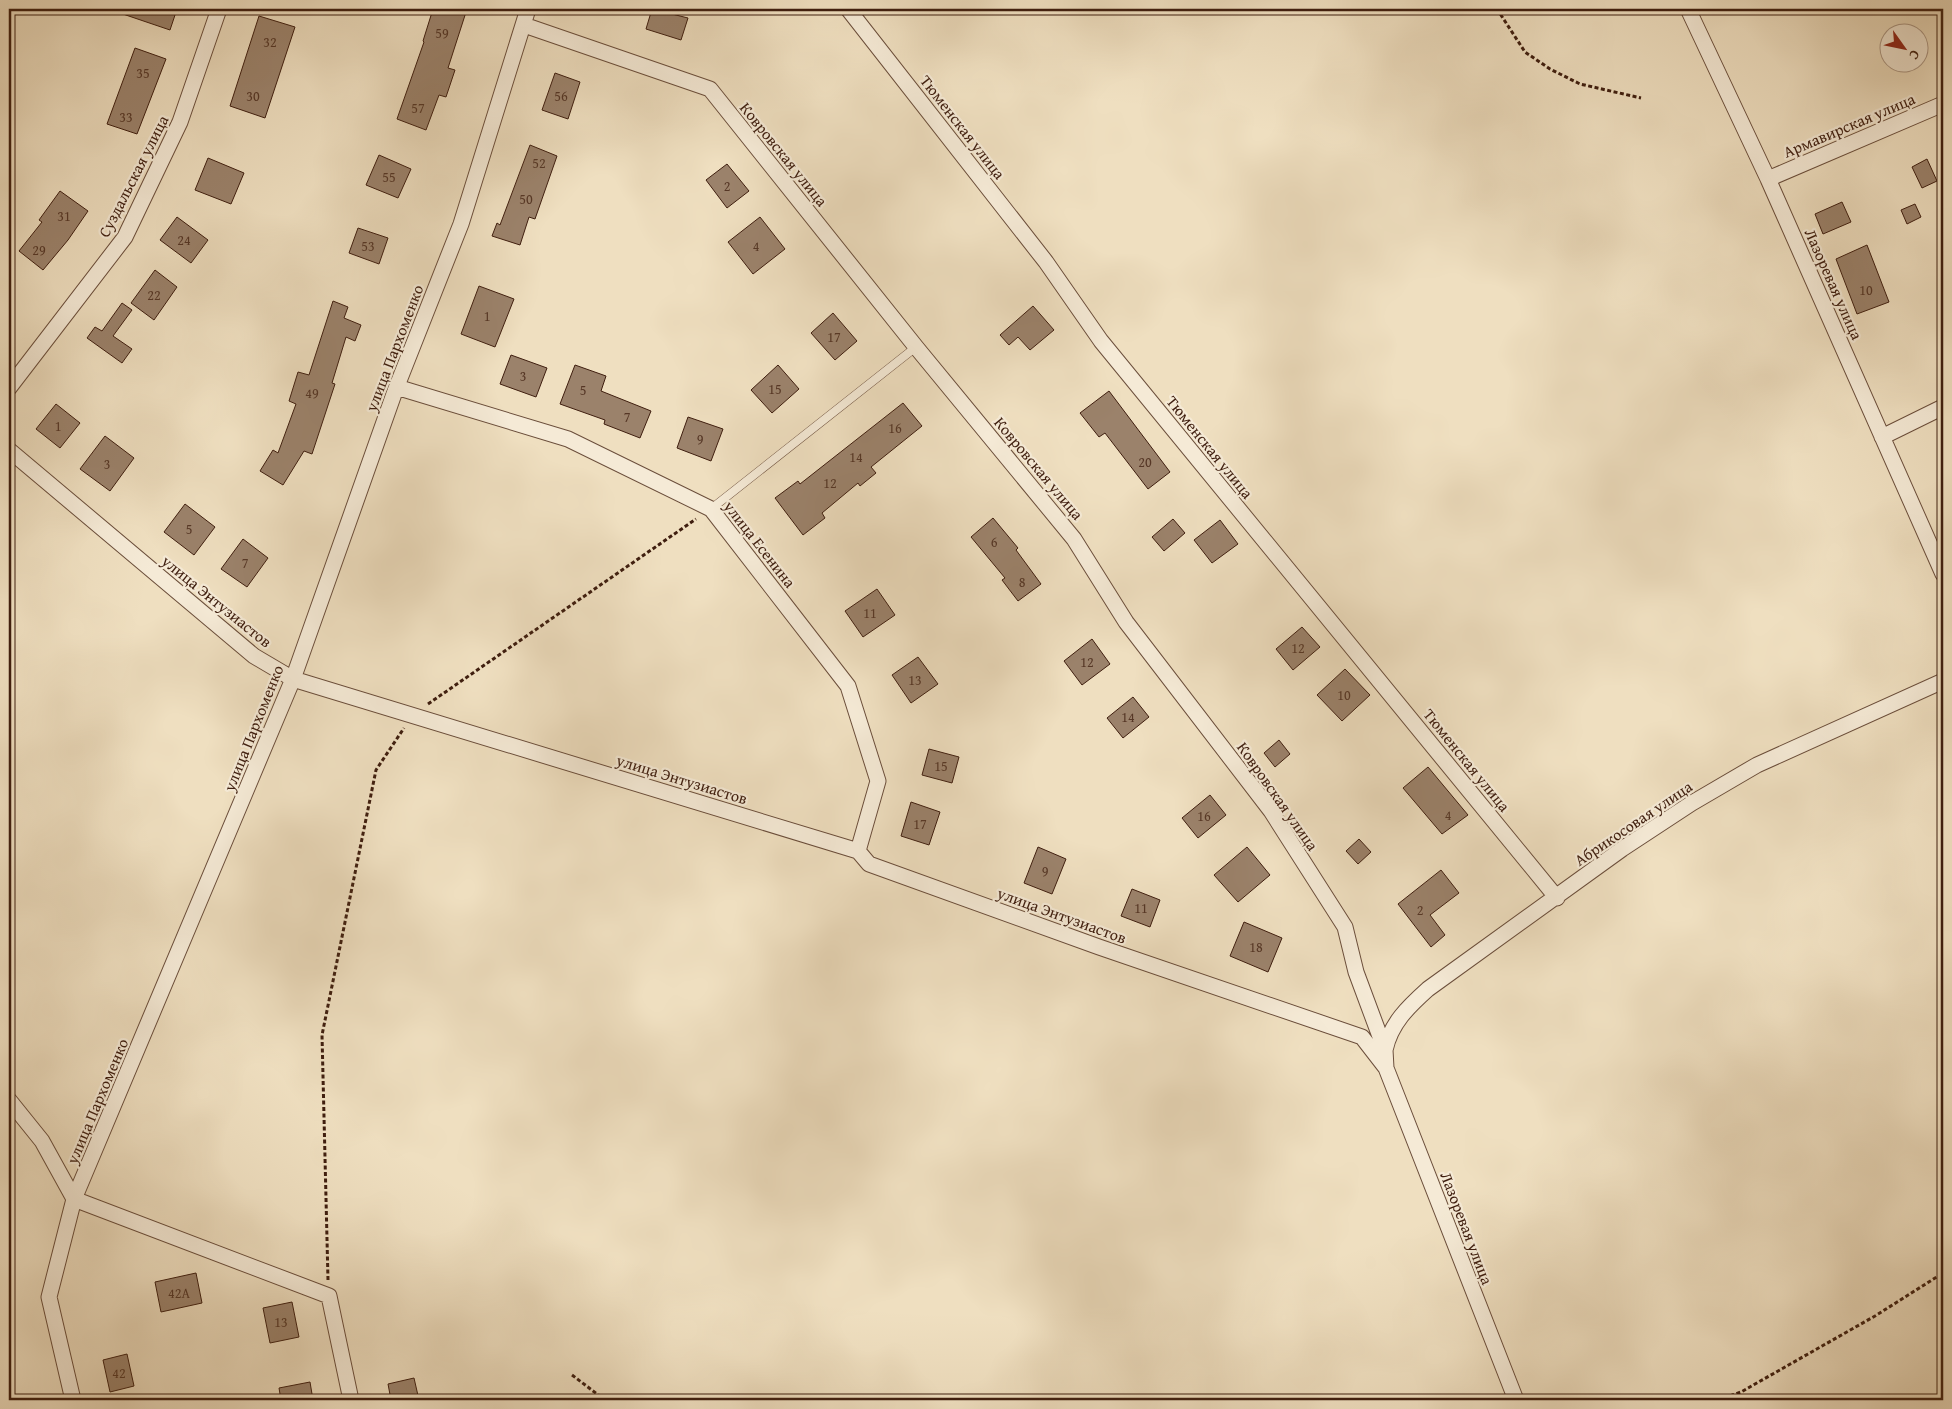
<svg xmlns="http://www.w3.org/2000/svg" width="1952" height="1409" font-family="'Gentium Book Plus',serif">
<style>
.building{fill:#9b826b;stroke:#3f1e0f}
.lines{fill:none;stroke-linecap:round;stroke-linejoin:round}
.service-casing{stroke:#6b4e3b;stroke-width:9}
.minor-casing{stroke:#6b4e3b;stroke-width:17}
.path{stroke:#3f1e0f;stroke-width:3;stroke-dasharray:4 2.5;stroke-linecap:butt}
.service{stroke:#f5ead6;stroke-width:8}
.minor{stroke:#f5ead6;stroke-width:15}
.labels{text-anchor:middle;stroke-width:4.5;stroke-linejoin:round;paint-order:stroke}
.number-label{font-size:14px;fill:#563726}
.street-label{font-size:16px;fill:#3f1e0f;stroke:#f5ead6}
</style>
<rect width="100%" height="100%" fill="#efdfc0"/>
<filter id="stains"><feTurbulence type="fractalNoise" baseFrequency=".004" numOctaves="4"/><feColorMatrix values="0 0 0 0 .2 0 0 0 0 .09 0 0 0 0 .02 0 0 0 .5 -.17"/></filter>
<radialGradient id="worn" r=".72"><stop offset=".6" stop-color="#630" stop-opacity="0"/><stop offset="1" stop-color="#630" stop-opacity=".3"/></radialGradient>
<path class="building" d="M114,9H177L170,30L114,11Z
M433,9H467L448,68L455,70L446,97L439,95L426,130L397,119L424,42L423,41Z
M652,9L688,18L681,40L646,29Z
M259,16L295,27L265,118L230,106Z
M135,48L166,59L137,134L107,124Z
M555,73L580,82L568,119L542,110Z
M530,145L557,156L535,219L529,217L520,245L492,236L497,223L500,225Z
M379,155L411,169L398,198L366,185Z
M208,158L244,173L231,204L195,190Z
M1927,159L1937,181L1922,188L1912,167Z
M727,164L749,191L727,208L706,180Z
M60,191L88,211L68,240L43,270L19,251L42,222L39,220Z
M1842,202L1851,222L1823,234L1815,214Z
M1915,204L1921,217L1907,224L1901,210Z
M177,217L208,240L191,263L160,240Z
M760,217L785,249L753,274L728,242Z
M358,228L388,238L379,264L349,253Z
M1867,245L1889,302L1857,314L1836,259Z
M155,270L177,287L154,320L131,303Z
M479,286L514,299L495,347L461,334Z
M333,301L348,307L344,318L361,325L355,341L346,337L332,383L335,384L312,454L304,451L283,485L260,471L273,450L278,453L296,404L289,401L298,372L309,375Z
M122,303L132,310L113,336L132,349L122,363L87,338L95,327L102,331Z
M1033,306L1054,330L1030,350L1018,337L1009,345L1000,335Z
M833,313L857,341L835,360L811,333Z
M511,355L547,368L536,397L500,384Z
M575,365L606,376L601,391L651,411L640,438L604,424L605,420L560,404Z
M778,365L799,389L772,413L751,390Z
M1109,391L1170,472L1148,489L1105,433L1099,437L1080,413Z
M903,403L922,426L871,467L876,473L860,486L858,483L822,513L825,518L803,535L775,498L798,481L800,484Z
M56,404L80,423L60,448L36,429Z
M688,417L723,429L711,461L677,448Z
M105,436L134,458L110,491L80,469Z
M185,504L215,527L194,555L164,532Z
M993,518L1018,548L1016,550L1041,584L1018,601L1002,580L1005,578L971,537Z
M1173,519L1185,533L1164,551L1152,537Z
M1220,520L1238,544L1212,563L1194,540Z
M243,539L268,558L247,587L221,569Z
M877,589L895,615L863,637L845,611Z
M1302,627L1320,647L1293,670L1276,649Z
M1092,639L1110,664L1082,685L1064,661Z
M918,657L938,684L911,703L892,675Z
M1345,669L1370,695L1342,721L1317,695Z
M1133,697L1149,717L1123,738L1107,718Z
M1279,740L1290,754L1275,767L1264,753Z
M929,749L959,757L952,783L922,775Z
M1428,767L1468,815L1442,834L1403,788Z
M1210,795L1226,815L1198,838L1182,818Z
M911,802L940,812L929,845L901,836Z
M1359,839L1371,852L1358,864L1346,851Z
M1038,847L1066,859L1052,894L1024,883Z
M1247,847L1270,875L1238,902L1214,875Z
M1441,870L1459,893L1430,915L1445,935L1431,947L1398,904Z
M1132,889L1160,900L1150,927L1121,916Z
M1244,922L1282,938L1268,972L1230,956Z
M196,1273L202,1303L161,1312L155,1282Z
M292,1302L299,1337L270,1343L263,1308Z
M127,1354L134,1386L110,1392L103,1360Z
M414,1378L419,1400H391L388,1384Z
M310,1382L313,1400H281L279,1388Z"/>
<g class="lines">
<g class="service-casing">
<path id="service" d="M711,509L916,347"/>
</g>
<g class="minor-casing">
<path id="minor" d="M848,9L1046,262L1101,341L1557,898
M1688,9L1768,179L1943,574
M524,25L710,89L916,347L1074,539L1126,622L1271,811L1345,927L1356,972L1385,1050L1386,1068L1516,1400
M1768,179L1943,104
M9,388L125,237L180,122L219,9
M395,391L403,389L568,439L711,509L848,686L878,781L858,851
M1882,437L1943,407
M9,450L254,656L293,679L858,851L869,864L1099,947L1362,1037L1386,1068
M1385,1050C1391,1023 1408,1007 1428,989L1622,849L1692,803L1757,765L1943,681
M9,1100L42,1141L74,1199L329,1296L351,1400
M73,1400L49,1297L74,1199L293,679L395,391L461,224L528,9"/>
</g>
<path class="path" d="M1497,9L1525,52L1550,69L1580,84L1641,98
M428,704L696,519
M328,1280L322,1035L376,770L404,728
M572,1375L605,1400
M1718,1400L1741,1392L1875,1316L1943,1273"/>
<use href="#service" class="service"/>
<use href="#minor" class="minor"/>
</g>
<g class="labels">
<g class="number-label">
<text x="442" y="38">59</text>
<text x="270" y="47">32</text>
<text x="143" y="78">35</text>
<text x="253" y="101">30</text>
<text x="561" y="101">56</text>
<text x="418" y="113">57</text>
<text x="126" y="122">33</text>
<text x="539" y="168">52</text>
<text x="389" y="182">55</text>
<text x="727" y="191">2</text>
<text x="526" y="204">50</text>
<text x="64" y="221">31</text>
<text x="184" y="245">24</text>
<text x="368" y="251">53</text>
<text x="756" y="251">4</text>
<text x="39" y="255">29</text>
<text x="1866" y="295">10</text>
<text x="154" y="300">22</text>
<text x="487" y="321">1</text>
<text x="834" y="342">17</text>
<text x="523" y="381">3</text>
<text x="775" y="394">15</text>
<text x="583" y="395">5</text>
<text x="312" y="398">49</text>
<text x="627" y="422">7</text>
<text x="58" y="431">1</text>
<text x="895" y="433">16</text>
<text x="700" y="444">9</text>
<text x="856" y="462">14</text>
<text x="1145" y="467">20</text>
<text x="107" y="469">3</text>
<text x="830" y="488">12</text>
<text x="189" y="534">5</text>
<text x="994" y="547">6</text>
<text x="245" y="568">7</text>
<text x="1022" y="587">8</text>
<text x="870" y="618">11</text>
<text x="1298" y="653">12</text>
<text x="1087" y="667">12</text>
<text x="915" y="685">13</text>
<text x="1344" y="700">10</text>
<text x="1128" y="722">14</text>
<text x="941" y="771">15</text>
<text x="1448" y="820">4</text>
<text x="1204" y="821">16</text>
<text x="920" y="829">17</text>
<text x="1045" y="876">9</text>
<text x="1141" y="913">11</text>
<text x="1420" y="915">2</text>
<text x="1256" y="952">18</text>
<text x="179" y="1298">42А</text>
<text x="281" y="1327">13</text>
<text x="119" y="1378">42</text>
</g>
<g class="street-label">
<text transform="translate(1849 125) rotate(-23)" y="6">Армавирская улица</text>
<text transform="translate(963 127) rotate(52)" y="6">Тюменская улица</text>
<text transform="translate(784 154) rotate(51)" y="6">Ковровская улица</text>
<text transform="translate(133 176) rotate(-63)" y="6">Суздальская улица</text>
<text transform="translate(1834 284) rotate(66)" y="6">Лазоревая улица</text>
<text transform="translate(394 348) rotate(-69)" y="6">улица Пархоменко</text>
<text transform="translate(1210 447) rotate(51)" y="6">Тюменская улица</text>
<text transform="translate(1039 468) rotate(50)" y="6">Ковровская улица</text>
<text transform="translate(760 544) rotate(52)" y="6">улица Есенина</text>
<text transform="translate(217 601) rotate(39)" y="6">улица Энтузиастов</text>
<text transform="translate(253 728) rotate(-68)" y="6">улица Пархоменко</text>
<text transform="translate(1467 760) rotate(51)" y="6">Тюменская улица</text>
<text transform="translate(682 779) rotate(17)" y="6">улица Энтузиастов</text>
<text transform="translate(1278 796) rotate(55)" y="6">Ковровская улица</text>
<text transform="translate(1633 823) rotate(-34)" y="6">Абрикосовая улица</text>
<text transform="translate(1062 915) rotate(20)" y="6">улица Энтузиастов</text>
<text transform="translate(97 1101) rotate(-67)" y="6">улица Пархоменко</text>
<text transform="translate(1467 1228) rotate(69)" y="6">Лазоревая улица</text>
</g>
</g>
<rect width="1952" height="1409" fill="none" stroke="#efdfc0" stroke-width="30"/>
<rect x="10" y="10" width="1932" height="1389" fill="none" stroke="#3f1e0f" stroke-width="2.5"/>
<rect x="15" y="15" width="1922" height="1379" fill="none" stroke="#3f1e0f"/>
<g transform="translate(1904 48) rotate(123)"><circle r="24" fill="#f5ead6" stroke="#ac9886"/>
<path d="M0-4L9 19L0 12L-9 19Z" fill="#8f2418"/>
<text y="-8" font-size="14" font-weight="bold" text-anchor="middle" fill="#3f1e0f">С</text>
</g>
<rect width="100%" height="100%" filter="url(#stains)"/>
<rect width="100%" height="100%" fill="url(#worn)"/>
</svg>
